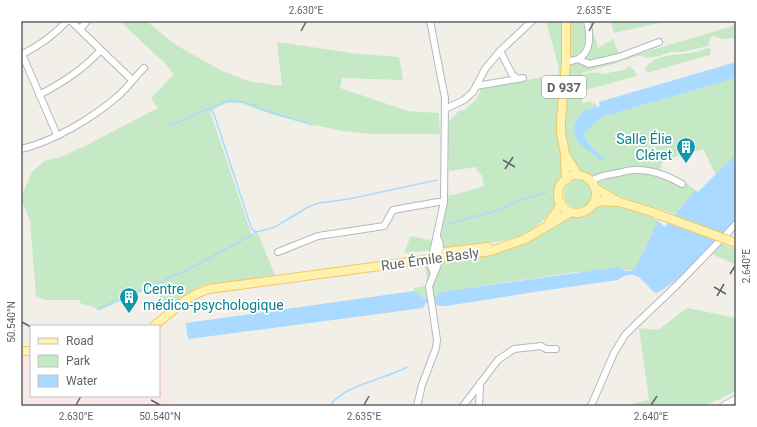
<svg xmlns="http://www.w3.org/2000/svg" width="757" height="427" font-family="Roboto,sans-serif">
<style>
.medical{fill:#fce8e6}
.green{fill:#c5e8c5}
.water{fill:#aadaff}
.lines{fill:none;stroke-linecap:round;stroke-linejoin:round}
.stream{stroke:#aadaff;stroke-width:1.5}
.minor-casing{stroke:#b5b8bc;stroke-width:8}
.major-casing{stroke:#f2c960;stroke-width:10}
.minor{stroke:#fff;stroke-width:6}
.major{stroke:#fff2af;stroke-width:8}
.major-bridge-casing{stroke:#f2c960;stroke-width:10;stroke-linecap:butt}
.major-bridge{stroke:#fff2af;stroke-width:8}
.ticks{fill:none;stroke:#5f6368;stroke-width:1.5}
.labels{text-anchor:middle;stroke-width:3.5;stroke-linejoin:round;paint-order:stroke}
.shield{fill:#fff;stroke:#8f9295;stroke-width:1}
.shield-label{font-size:13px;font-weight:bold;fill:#5f6368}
.culture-label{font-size:14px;fill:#0d838f;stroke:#fff;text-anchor:end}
.street-label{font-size:14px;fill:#5f6368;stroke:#fff}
.neatline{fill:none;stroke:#5f6368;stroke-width:1.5}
.ticks-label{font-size:10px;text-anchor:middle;fill:#5f6368}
</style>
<rect width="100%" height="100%" fill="#f1efe8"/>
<path class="medical" d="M159,348L165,359L170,406H25L21,400V355L31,353V396H159Z"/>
<path class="green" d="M120,21H146L176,45L222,71L248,81L282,86L277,42L359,54L399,57L403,80L342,78L340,88L408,111L439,113L440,134H371L342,131L297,121L271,114L241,103H226L210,111L252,236L258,234L275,275L200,286L181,297L164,313L157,285L98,311L94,307L81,304L80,300H45L36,296L30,220L23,204V193L32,172L44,161L61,157L85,146L158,108L151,98L174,74C169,69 166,62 159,58Z
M546,21H590L598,48L613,39L621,60L623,61L582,73V75C589,73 595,71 602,74L625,70L629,66L635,71L637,76L582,91V103L591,101L592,104L595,103L597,107L589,109L575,137L604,158L592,148L584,136L586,132L602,117L736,78V154L716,175L703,149L663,160L660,170L685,182L695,190L675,214L612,194L602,188L590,175L578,170C573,172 567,173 563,176C555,182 554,195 556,203C532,244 495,242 453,247C437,249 420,252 404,253L411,236L443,243L440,237L449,195H454L484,186L482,176L477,170L476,167L449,171L448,153L449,148L447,134L448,122L459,111L464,110L476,100L481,89L558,74L559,68Z
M610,21H669L614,33Z
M736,25V38L723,39L713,36L711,37L708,46L682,52H670L659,56L646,58C640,53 632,58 625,60V58Z
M708,48L711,49L710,55L646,73L645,69C656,52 679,56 696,52C700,51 704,49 708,48Z
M564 194a14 14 0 1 1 28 0a14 14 0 1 1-28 0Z
M599,205C621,204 637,212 657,220L649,241L634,270L577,272L440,292L435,297L425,299L414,291V288L427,286L426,270L423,265L443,260L486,254L570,216L587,214Z
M722,244L736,249V265L712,254Z
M687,308L736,318V391L705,406H623L649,400L639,328L658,330Z"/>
<path class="water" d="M736,62V78L602,117L586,132L584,136L592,148L604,158L603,160L600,159C593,154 586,149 580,144C571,135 573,121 582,113C587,109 594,108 600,106L599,102Z
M736,154V220C722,234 671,291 655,293C642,281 636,267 618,280L541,291L446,306H438L434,302L426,303L423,308L189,339L187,334L186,323L414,291L425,299L435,297L440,292L618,267C622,271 631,273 635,268L649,241L657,220L665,227L695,190L698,192Z"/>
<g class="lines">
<path class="stream" d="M210,108L214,114L252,230L257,232
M169,126L227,101C242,99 253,106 267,111C282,116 297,120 312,125
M445,225L495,211L523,199L546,193
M98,309L187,270L257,232L275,227L308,207L319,203L349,199L437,180
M330,406C341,386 386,379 407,367"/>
<g class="minor-casing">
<path id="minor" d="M71,21L132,80
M430,21L445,98L444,202L432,257L431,266L434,274
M80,29L87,21
M500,51L512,74L517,79
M22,54L57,135
M21,55C39,46 54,35 67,21
M578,59L589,64L619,57L659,42
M566,62C570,61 575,60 578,59C592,52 590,33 587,21
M476,86L523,78
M39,95C65,81 81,71 101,50
M445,109L464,100L473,92L485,69L500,51L532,21
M21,149C53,142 94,117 118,96C128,87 135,77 144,68
M591,181C600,175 608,175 618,173C623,172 628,170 634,170C651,169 667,175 682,184
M278,252L318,236L384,226L393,210L438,202H444
M417,406L422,385L436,348L437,340L429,286L438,264L440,245L437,236
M463,406L498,360L514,349L541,346L546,349H556
M479,406L480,383
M591,406L614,353L625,335L636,324L676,286L736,224
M723,406L736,399"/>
</g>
<g class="major-casing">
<path id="major" d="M566,156L578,175
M558 194a19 19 0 1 1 38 0a19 19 0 1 1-38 0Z
M566,180L565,154L561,133V121L566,62V21
M595,188L619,202L649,211
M593,204L602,201L617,202
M549,222L557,211L561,202
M445,252L488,247
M154,326C174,311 183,297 209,289L491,251L525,239L571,212
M21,351H31"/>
</g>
<use href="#minor" class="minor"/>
<use href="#major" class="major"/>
<g class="major-bridge-casing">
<path id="major-bridge" d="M649,211L736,243"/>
</g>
<use href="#major-bridge" class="major-bridge"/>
</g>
<path class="ticks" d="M301,31L306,22M589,31L594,22M503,160L515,167M505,169L513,157M730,274L735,266M714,287L726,294M717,296L724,284M22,322L31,327M151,400L160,405M76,405L81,396M364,405L369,396M651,405L657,396"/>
<defs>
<g id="building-pin" transform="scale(1)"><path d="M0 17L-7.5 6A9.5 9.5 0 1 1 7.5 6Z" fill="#0f9aa8" stroke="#fff"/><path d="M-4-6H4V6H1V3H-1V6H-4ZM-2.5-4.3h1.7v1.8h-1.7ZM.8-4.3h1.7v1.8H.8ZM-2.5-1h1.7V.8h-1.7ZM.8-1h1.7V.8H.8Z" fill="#fff"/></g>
</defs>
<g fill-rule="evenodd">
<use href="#building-pin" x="686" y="147"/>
<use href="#building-pin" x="129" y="297"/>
</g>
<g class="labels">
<rect class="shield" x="542" y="76" width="44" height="22" rx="3"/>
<g class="shield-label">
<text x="564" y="92">D 937</text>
</g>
<g class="culture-label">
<text x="672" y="144">Salle Élie<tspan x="672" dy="16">Cléret</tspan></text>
<text x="143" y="294" text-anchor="start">Centre<tspan x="143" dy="16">médico-psychologique</tspan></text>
</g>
<g class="street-label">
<text transform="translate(430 259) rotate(-8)" y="5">Rue Émile Basly</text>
</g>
</g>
<rect width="757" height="427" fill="none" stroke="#ffffff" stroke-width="44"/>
<rect x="30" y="325" width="130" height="72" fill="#ffffff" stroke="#bfc1c3"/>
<rect x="38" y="338" width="20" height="6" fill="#fff2af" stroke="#bfc1c3"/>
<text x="66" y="345" font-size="12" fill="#5f6368">Road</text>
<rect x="38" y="355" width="20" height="12" fill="#c5e8c5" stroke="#bfc1c3"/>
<text x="66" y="365" font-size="12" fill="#5f6368">Park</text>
<rect x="38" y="375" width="20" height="12" fill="#aadaff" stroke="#bfc1c3"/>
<text x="66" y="385" font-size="12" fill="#5f6368">Water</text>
<rect x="22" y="22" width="713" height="383" class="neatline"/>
<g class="ticks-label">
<text x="306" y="14">2.630°E</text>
<text x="594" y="14">2.635°E</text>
<text transform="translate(746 266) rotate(-90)" y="4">2.640°E</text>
<text transform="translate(11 322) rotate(-90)" y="4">50.540°N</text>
<text x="76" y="420">2.630°E</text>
<text x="160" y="420">50.540°N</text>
<text x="364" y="420">2.635°E</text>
<text x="651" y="420">2.640°E</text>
</g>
</svg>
